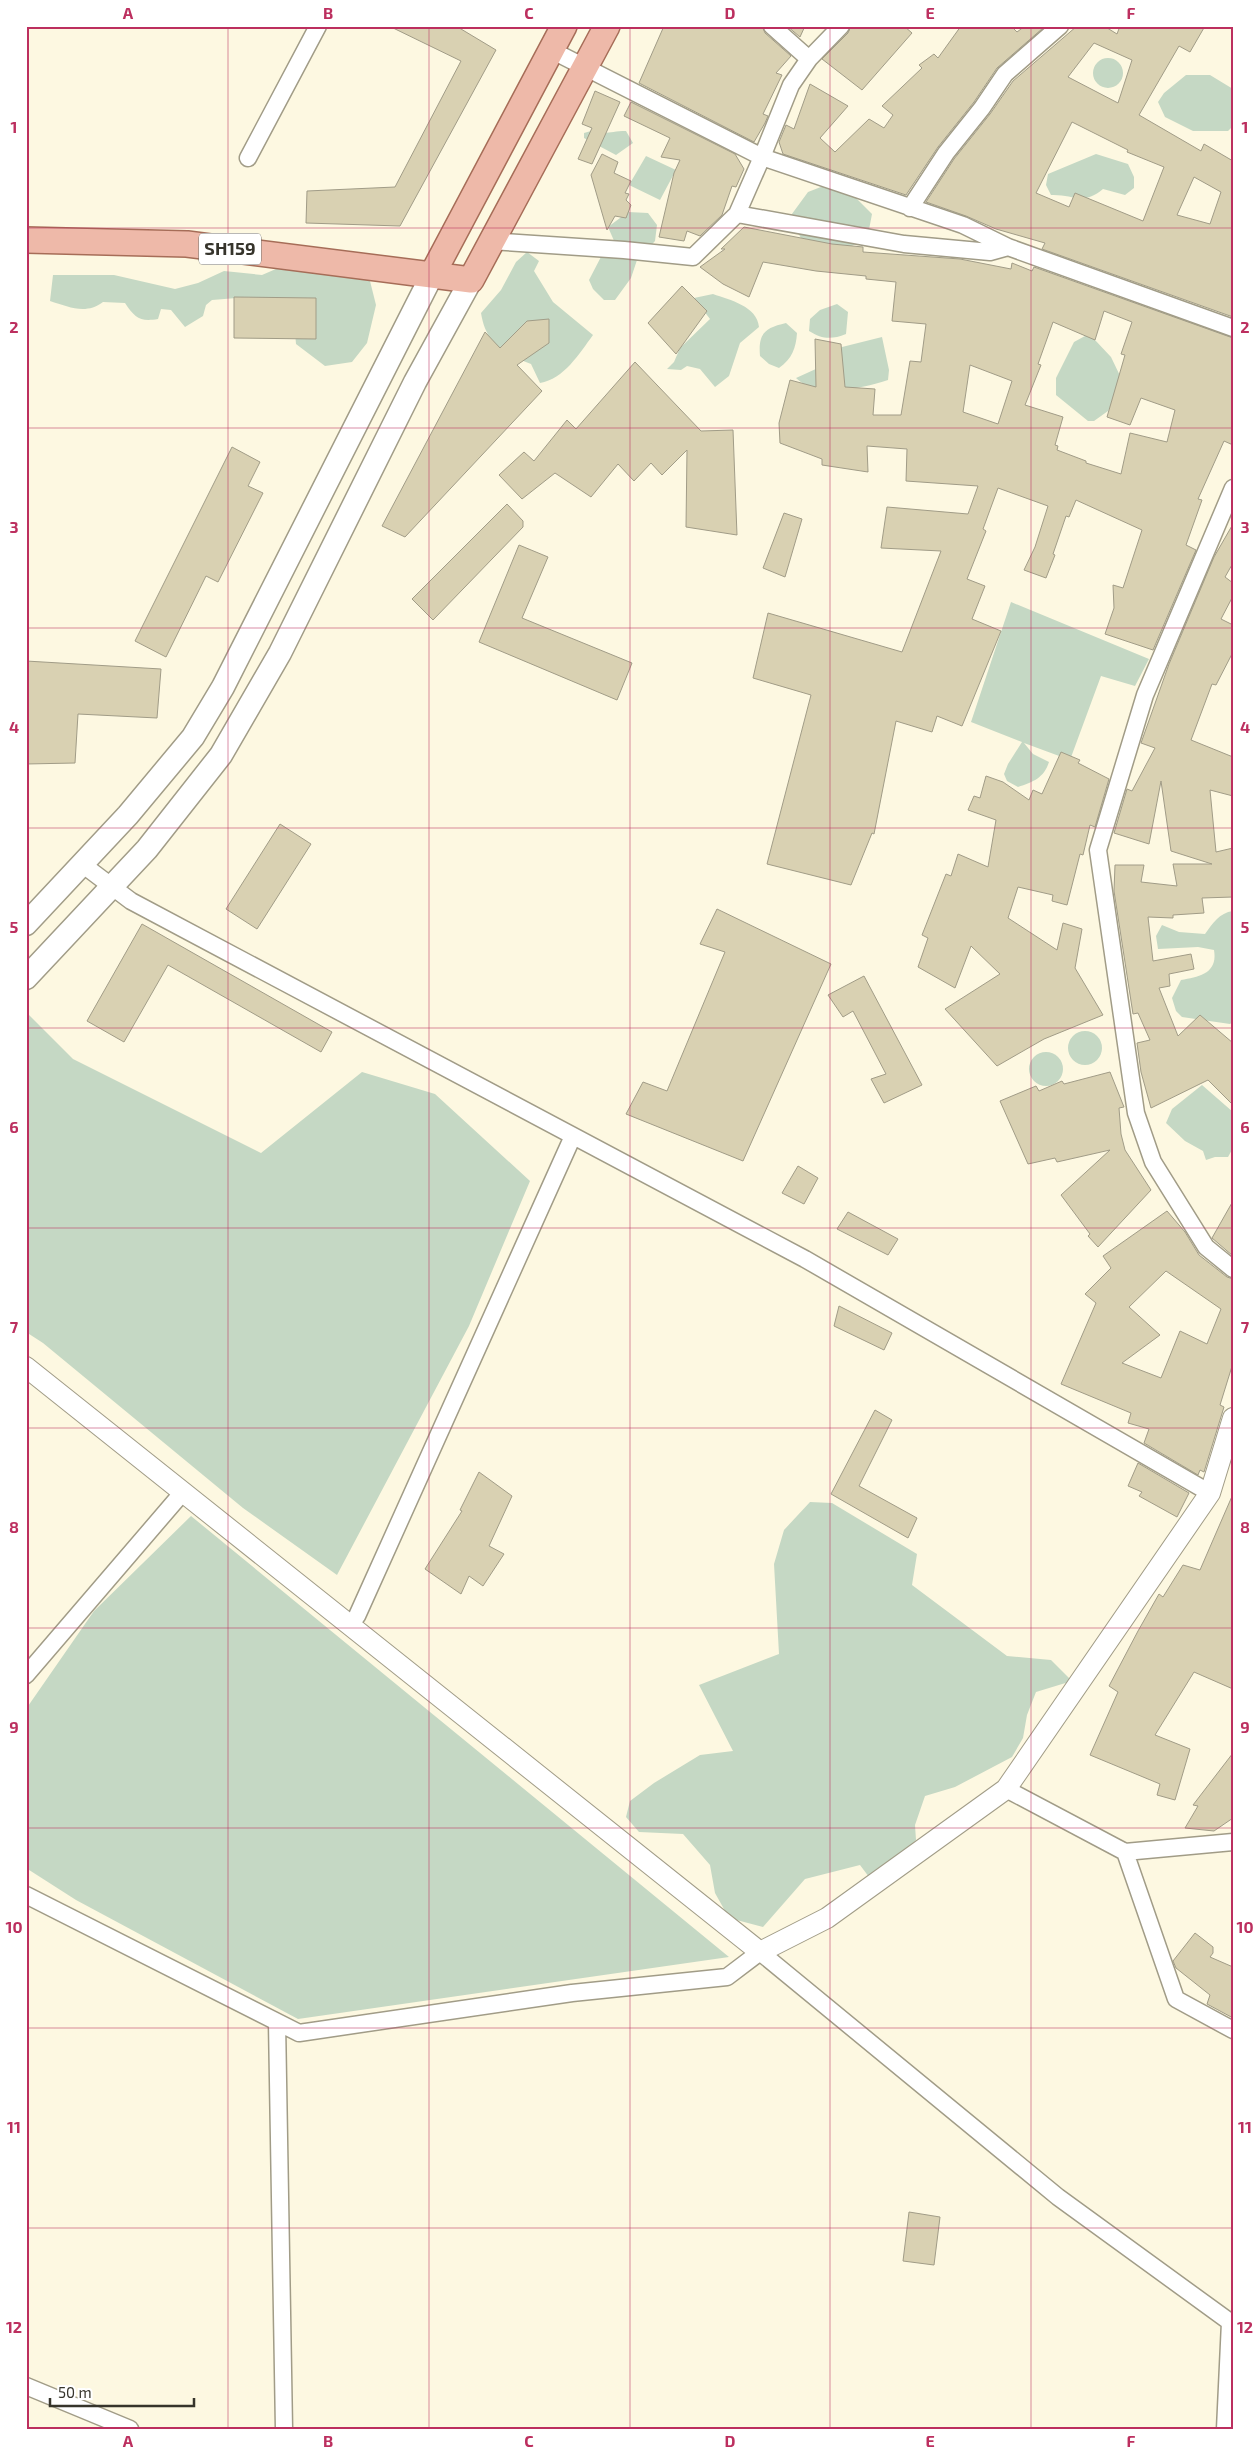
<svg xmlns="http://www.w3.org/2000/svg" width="1259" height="2455" font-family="'Exo 2',sans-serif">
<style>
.green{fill:#c5d8c4}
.building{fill:#d9d1b2;stroke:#a19c87;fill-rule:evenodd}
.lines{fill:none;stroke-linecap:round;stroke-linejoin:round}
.minor-casing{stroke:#a19c87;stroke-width:19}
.tertiary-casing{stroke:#a19c87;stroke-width:22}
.secondary-casing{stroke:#a19c87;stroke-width:25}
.primary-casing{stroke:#a66d58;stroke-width:28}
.minor{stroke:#fff;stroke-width:16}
.tertiary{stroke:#fff;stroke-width:20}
.secondary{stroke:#fff;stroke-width:22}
.primary{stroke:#eeb9a9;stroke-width:25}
.grid{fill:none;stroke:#bc2f5f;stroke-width:1;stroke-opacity:0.55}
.labels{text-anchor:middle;stroke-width:4.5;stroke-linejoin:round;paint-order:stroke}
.shield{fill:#fff;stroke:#72716b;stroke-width:1}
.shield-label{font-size:18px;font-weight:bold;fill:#36342b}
.neatline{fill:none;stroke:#bc2f5f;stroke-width:2}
.grid-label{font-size:16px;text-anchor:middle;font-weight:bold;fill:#bc2f5f}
</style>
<rect width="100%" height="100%" fill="#fdf8e1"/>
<path class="green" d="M1093 73a15 15 0 1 1 30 0a15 15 0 1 1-30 0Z
M1186,75H1210L1233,89V126L1228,131H1193L1165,117L1158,102L1164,93Z
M591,131C608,135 610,131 626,131L633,143L616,155L584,138V133Z
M1096,154L1128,164L1134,177V188L1125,195L1103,189C1083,206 1073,194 1051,195L1046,185L1048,174Z
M646,156L676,170L660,200L629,185Z
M826,185L844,186L872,214L867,240L843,249L801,238L789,218L808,192Z
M628,212L648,213L657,225L655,241L645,252L615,243L608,227Z
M624,250L637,260L631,278L615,300H604L593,289L589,280L603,253Z
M527,252L539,261L534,271L553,302L593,335C579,354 564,379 540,383L531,364C503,353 486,344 481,313L501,290L516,262Z
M292,262L339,265L370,281L376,305L367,343L352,362L325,366L296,344L295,332L249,297L212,300L206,305L203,316L185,327L171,310L161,309L158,319C140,322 135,318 125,303L103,302C86,315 69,307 50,301L53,275H114L175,289L198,283L224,271L262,275Z
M713,294C730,300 757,306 759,327L740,343L729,376L715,387L700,369L687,366L681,370L667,369L674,362L680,348L710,319L694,298Z
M837,304L848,312L846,334C831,340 822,339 809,331L810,319L820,310Z
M786,323L797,333C796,348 792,359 779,368L769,364L760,356C758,333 765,328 786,323Z
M1096,330L1095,340L1111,357L1123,382L1108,411L1094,421H1088L1056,395V378L1074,342Z
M882,337L889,370L888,380C864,388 816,399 796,378L829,363L842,347Z
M1011,602L1149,659L1135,686L1101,676L1070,760L1024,743L1033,754L1049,762C1044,778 1033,782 1018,787L1007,781L1004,774L1008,764L1022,742L971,722Z
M1233,911V1022L1230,1024L1182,1017L1176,1011L1172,998L1181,980C1200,977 1218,973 1214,950L1198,947L1158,949L1156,936L1162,925L1179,932L1205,934C1213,923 1219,913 1233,911Z
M28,1014L73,1059L261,1153L362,1072L435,1094L530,1181L469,1326L337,1575L243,1508L43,1343L26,1332Z
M1068 1048a17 17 0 1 1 34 0a17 17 0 1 1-34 0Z
M1029 1069a17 17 0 1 1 34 0a17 17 0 1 1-34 0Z
M1202,1085L1233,1112V1148L1228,1157H1215L1206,1160L1203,1151L1185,1141L1166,1123L1172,1109Z
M810,1502L832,1503L917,1554L912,1585L1007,1656L1051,1660L1072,1681L1036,1692L1027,1715L1023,1738L1012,1757L955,1787L925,1796L915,1825L916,1840L899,1858L869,1877L860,1865L805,1879L763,1927L729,1918L715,1893L710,1865L683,1834L639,1832L626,1817L630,1801L654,1783L700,1755L733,1751L699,1685L779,1654L774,1564L784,1530Z
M191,1516L729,1957L298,2019L76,1900L26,1868V1709L94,1611Z"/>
<path class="building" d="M389,26H456L496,50L400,226L306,223L307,191L395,187L461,61Z
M664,26H762L765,33L791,56L776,73L782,75L763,114L768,116L765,123L754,142L639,83Z
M787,26H805L800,37Z
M851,26H904L912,33L862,90L822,59L848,33Z
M961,26H1011L1017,32L1025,26L1043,28L997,68L974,102L938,147L906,195L783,154L779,142L786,125L794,129L810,84L848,106L820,138L835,152L869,119L884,128L893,115L882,106L922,68L919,65L934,54L938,58Z
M1077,26H1104L1117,34L1120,26H1205L1190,52L1179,46L1139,115L1201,151L1204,144L1233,161V317L1042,249L1045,243L996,229L966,216L926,202L954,159L990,114L1013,81ZM1094,43L1132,60L1118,103L1068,77ZM1072,122L1128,150L1127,152L1164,167L1143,221L1075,193L1069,207L1036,193ZM1194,177L1221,192L1210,224L1177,215Z
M595,91L620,102L592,164L578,159L592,128L582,124Z
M631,102L735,154L744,169L736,187L732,186L722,215L700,236L687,231L684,241L659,237L674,173L680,160L661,157L670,138L624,116Z
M602,154L618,162L614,173L631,181L625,193L629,194L626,200L631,205L626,218L615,216L607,230L591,175Z
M744,227L832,244L863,247V252L960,259L1011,269L1012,263L1032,271L1034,267L1233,338V445L1224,441L1198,499L1202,500L1186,545L1196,550L1153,650L1105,634L1114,608L1113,585L1123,588L1142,530L1076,500L1069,517L1066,516L1053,554L1055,555L1046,578L1024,570L1035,547L1048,506L998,488L983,529L986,531L967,579L985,586L972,619L1001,631L962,726L937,716L932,732L896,721L874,834L872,833L851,885L767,864L811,695L753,678L768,613L902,652L941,551L881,548L887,507L968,514L978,486L906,481L907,449L867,446L868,472L822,465V459L780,443L779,423L790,380L816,387L815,339L841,344L845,387L875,389L873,415H901L910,361L921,362L926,324L892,321L896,282L866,279V276L816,271L763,262L749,297L723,284L700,267L725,249H721ZM1104,311L1132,322L1121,354L1125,355L1107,417L1130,425L1141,398L1175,410L1167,442L1130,433L1121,474L1086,463V461L1057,450L1058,446L1055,445L1063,417L1025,405L1041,365L1038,364L1053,322L1095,340ZM970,365L1012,381L998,424L963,412Z
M682,286L707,311L676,354L648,323Z
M234,297L316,298V339L234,338Z
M549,319V343L517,365L542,391L405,537L382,526L485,332L500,348L527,321Z
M635,362L701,431L733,430L737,535L686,527L687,450L662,475L651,463L634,481L618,464L591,497L555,473L522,499L499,475L524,452L534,461L567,420L576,429Z
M232,447L260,462L248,486L263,493L218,582L206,576L166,657L135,641Z
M507,504L523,521V527L433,620L412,599Z
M784,513L802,519L785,577L763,568Z
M1233,524V563L1225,577L1233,583V596L1221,619L1233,625V652L1216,685L1212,684L1191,740L1233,757V796L1210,790L1216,852L1233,848V897L1202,898L1204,913L1173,915V918L1148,917L1153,961L1191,954L1194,969L1169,974L1170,986L1159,988L1178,1036L1200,1015L1233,1043V1105L1208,1080L1151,1108L1141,1072L1137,1043L1150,1040L1138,1013L1133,1014L1114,891L1115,865H1144L1141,882L1177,886L1173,864H1212L1171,851L1161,781L1149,844L1114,833L1127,789L1132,791L1155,748L1141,743L1169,664L1214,557Z
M519,545L548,557L522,618L632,663L617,700L479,642Z
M26,661L161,669L157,718L78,714L75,763L26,764Z
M1061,752L1080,760L1078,763L1109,779L1095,827L1090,825L1083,855L1080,854L1067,905L1052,901L1053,895L1018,887L1008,918L1057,950L1063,923L1082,929L1075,968L1103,1015L1044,1039L997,1066L945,1009L1000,974L971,946L955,988L918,967L928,938L922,935L946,874L951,876L958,854L988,867L996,820L968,810L974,796L980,798L986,776L1003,782L1029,800L1033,790L1042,794Z
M280,824L311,844L257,929L226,909Z
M717,909L831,964L743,1161L626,1114L643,1082L667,1091L725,952L700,944Z
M142,924L332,1032L321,1052L168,965L124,1042L87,1021Z
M864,976L922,1085L884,1103L871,1079L886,1074L853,1011L843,1017L828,995Z
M1110,1072L1124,1107L1119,1108L1121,1134L1125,1150L1151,1190L1098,1247L1088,1236L1090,1234L1061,1195L1110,1150L1057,1162L1055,1158L1028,1164L1000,1101L1036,1086L1039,1091L1062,1081L1064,1084Z
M798,1166L818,1178L804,1204L782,1193Z
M1233,1201V1256L1212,1238Z
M1167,1211L1185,1232L1199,1255L1227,1277L1233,1279V1363L1220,1405L1224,1407L1204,1472L1200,1470L1198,1475L1144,1443L1149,1429L1128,1423L1131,1413L1061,1384L1096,1303L1085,1294L1111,1268L1103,1256ZM1166,1271L1221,1309L1207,1344L1180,1331L1161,1378L1122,1363L1160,1335L1129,1307Z
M848,1212L898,1239L888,1255L837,1229Z
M839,1306L892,1333L884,1350L834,1326Z
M875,1410L892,1420L859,1486L917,1518L908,1538L831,1494Z
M1138,1463L1189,1493L1177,1517L1139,1496L1142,1492L1128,1486Z
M479,1472L512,1496L489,1546L504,1554L483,1586L469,1576L461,1594L425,1569L462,1511L460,1510Z
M1233,1494V1689L1194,1672L1155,1735L1190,1749L1175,1800L1157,1795L1160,1784L1090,1755L1118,1692L1109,1686L1138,1631L1159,1594L1163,1597L1183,1565L1200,1570Z
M1233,1753V1818L1214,1831L1185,1828L1198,1806L1193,1805Z
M1195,1933L1213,1947V1953L1210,1957L1233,1967V2018L1207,2004L1210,1995L1176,1968L1173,1961Z
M909,2212L940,2217L934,2265L903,2261Z"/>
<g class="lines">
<g class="minor-casing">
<path id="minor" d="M551,50L762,157L791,85L809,59L772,26
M809,59L841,26
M248,158L318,26
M910,208L946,153L982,108L1005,74L1060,26
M737,214L762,157L963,225L1008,247
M490,241L624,250L693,257L737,214L904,244L990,252L1008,247L1233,328
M1233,488L1145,695L1098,850L1136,1113L1153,1162L1206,1247L1233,1269
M82,864L131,901L805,1259L1210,1493
M357,1616L573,1136
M26,1675L183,1492
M1006,1789L1125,1852L1233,1842
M1125,1852L1176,1999L1233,2030
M26,1895L299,2033L572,1993L727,1977L760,1952L1058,2197L1230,2322L1225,2429
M277,2022L284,2429
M26,2386L130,2429"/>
</g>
<g class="tertiary-casing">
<path id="tertiary" d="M26,1367L760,1952L827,1918L1006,1789L1210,1493L1233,1418"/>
</g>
<g class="secondary-casing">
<path id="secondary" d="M26,924L128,815L193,737L223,687L432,275
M26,978L147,849L221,755L280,653L415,382L471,280"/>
</g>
<g class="primary-casing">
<path id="primary" d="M26,240L187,244L471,280L607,26
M432,275L564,26"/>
</g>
<use href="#minor" class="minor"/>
<use href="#tertiary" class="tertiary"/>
<use href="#secondary" class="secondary"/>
<use href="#primary" class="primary"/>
</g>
<path class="grid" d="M228,26V2429M429,26V2429M630,26V2429M830,26V2429M1031,26V2429M26,228H1233M26,428H1233M26,628H1233M26,828H1233M26,1028H1233M26,1228H1233M26,1428H1233M26,1628H1233M26,1828H1233M26,2028H1233M26,2228H1233"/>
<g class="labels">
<rect class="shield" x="199" y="233.5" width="62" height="31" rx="4"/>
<g class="shield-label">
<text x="230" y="255">SH159</text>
</g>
</g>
<rect width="1259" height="2455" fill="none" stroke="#ffffff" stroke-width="55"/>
<path d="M50 2398v8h144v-8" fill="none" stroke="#36342b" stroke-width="2.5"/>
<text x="58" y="2398" font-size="15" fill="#36342b" stroke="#ffffff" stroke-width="4" paint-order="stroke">50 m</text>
<rect x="28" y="28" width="1204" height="2400" class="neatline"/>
<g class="grid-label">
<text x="128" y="19">A</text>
<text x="328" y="19">B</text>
<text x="529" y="19">C</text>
<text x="730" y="19">D</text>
<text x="930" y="19">E</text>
<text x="1131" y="19">F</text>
<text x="14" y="133">1</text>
<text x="1245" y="133">1</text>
<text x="14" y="333">2</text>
<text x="1245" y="333">2</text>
<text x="14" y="533">3</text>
<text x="1245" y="533">3</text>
<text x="14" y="733">4</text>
<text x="1245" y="733">4</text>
<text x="14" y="933">5</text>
<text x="1245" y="933">5</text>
<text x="14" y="1133">6</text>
<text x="1245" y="1133">6</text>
<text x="14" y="1333">7</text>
<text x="1245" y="1333">7</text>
<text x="14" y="1533">8</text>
<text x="1245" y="1533">8</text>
<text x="14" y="1733">9</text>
<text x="1245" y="1733">9</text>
<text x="14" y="1933">10</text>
<text x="1245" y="1933">10</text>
<text x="14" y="2133">11</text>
<text x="1245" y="2133">11</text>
<text x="14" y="2333">12</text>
<text x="1245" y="2333">12</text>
<text x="128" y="2447">A</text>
<text x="328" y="2447">B</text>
<text x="529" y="2447">C</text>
<text x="730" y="2447">D</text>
<text x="930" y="2447">E</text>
<text x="1131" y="2447">F</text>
</g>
</svg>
